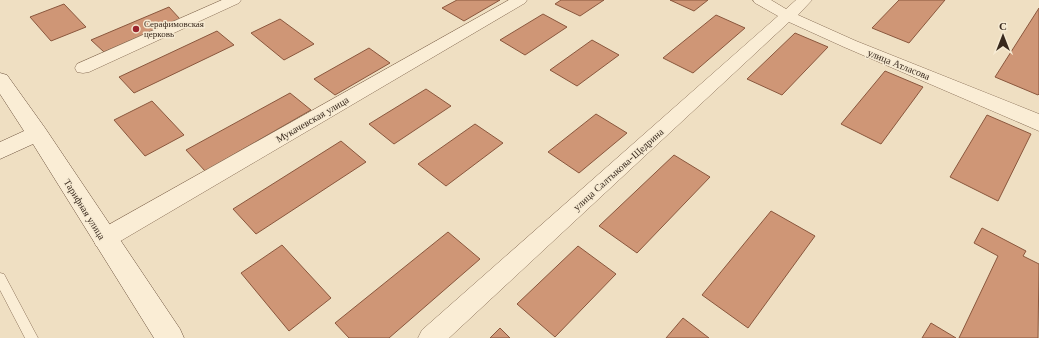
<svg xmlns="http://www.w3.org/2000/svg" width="1039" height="338" font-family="'Libre Baskerville',serif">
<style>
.building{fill:#cf9676;stroke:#8a573d}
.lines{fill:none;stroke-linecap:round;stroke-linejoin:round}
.lane-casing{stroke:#8a7058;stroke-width:1}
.street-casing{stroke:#8a7058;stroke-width:1}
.secondary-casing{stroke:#6b513c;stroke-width:1}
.lane{fill:#faedd5;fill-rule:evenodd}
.street{fill:#faedd5;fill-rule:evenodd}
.secondary{fill:#faedd5;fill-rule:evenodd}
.poi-dot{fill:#9b262e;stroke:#f6ead2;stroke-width:1.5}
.labels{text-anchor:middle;stroke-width:3;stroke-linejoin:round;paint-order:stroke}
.far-poi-label{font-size:9px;fill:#39291d;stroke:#f6ead2;text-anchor:start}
.street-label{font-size:10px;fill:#39291d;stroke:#f6ead2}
</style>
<rect width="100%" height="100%" fill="#efdfc2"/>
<path class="building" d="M457,0H500L464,21L442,8Z
M561,0H604L580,16L555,4Z
M670,0H708L694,11Z
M899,0H945L909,43L872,28Z
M64,4L86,27L51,41L30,17Z
M169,7L180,19L104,52L91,40Z
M1039,8V94L1038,95L995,77Z
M543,14L567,27L525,55L500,40Z
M716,15L745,28L693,73L663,58Z
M280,19L314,44L284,60L251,33Z
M217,31L234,45L134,93L119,77Z
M795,33L828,47L782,95L747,79Z
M592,40L619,55L577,86L550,70Z
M369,48L390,63L335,95L314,79Z
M885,71L923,87L881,144L841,124Z
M426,89L451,106L394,144L369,124Z
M290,93L311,110L205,171L186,150Z
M152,101L184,135L145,156L114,120Z
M596,114L627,133L579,173L548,152Z
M987,115L1031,134L998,201L950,177Z
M475,124L503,143L446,186L418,164Z
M341,141L366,162L256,234L233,209Z
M674,155L710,177L637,253L599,226Z
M771,211L815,236L748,328L702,295Z
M982,228L1026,251L1023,256L1039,264L1038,338H959L998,256L974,243Z
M448,232L480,259L389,338H349L335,323Z
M282,245L331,298L289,331L241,273Z
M578,246L616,274L555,337L517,304Z
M683,318L709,338H666Z
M931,323L956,338H922Z
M500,328L510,338H490Z"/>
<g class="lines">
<g class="lane-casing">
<path id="lane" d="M0,273L4,274L38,338H25L0,290Z"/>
</g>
<g class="street-casing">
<path id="street" d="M222,0H241L239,3L89,72L83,73L77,72L75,68L77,64Z
M509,0H527L525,3L112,246L104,248L96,246L93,239L96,232Z
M753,0H771L786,9L796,0H812L798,15L856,41L1039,114V131L844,47L789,22L449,338H418L422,330L778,16L755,3Z"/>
</g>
<g class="secondary-casing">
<path id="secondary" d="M0,73L7,75L45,128L180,329L184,338H154L33,144L0,159V142L24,131L0,94Z"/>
</g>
<use href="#lane" class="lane"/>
<use href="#street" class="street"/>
<use href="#secondary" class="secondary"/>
</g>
<circle class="poi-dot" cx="136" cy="29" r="4"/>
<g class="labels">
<g class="far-poi-label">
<text x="144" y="27">Серафимовская<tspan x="144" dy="10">церковь</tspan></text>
</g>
<g class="street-label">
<text transform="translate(899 64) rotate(22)" y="4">улица Атласова</text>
<text transform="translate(312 119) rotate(-30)" y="4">Мукачевская улица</text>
<text transform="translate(618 169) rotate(-42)" y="4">улица Салтыкова-Щедрина</text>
<text transform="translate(85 209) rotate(58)" y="4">Тарифная улица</text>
</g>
</g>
<g transform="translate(1003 36)" stroke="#f6ead2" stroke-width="3" paint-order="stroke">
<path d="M0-3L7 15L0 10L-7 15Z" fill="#39291d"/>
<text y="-6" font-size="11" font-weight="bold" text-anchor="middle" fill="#39291d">С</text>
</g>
</svg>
